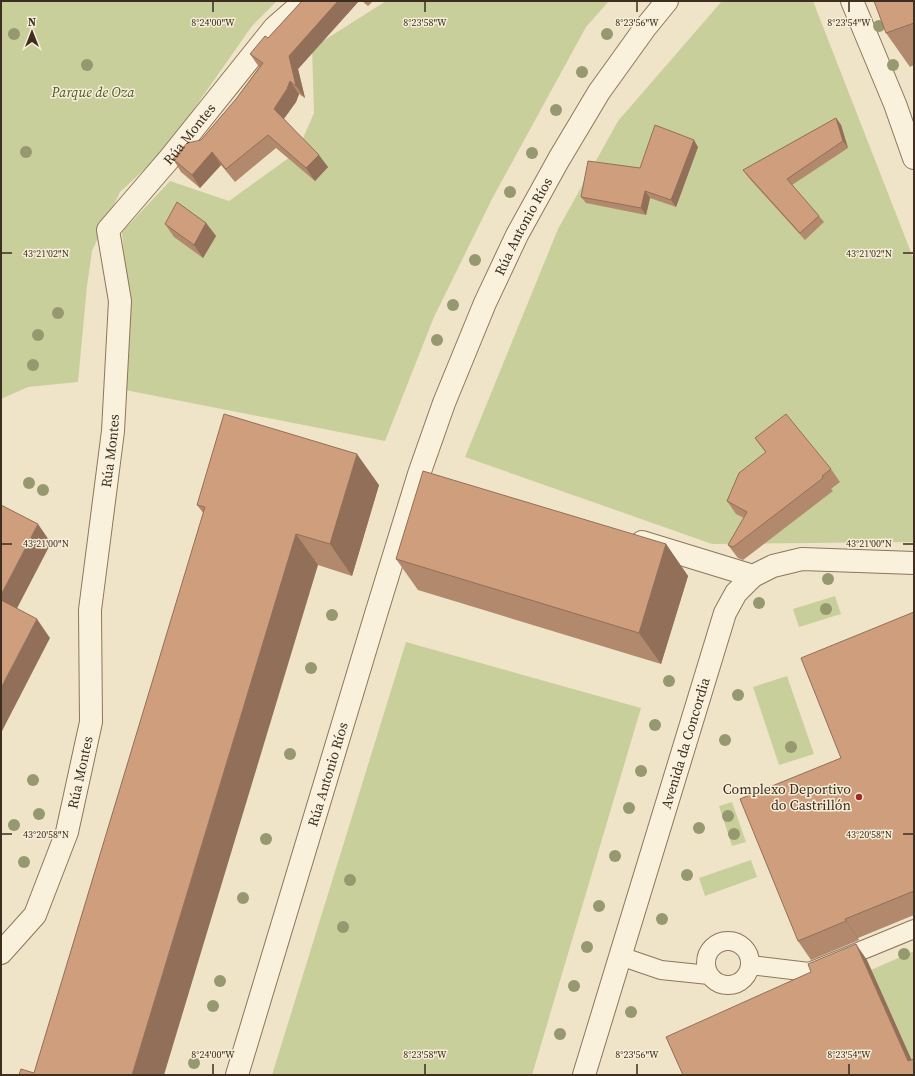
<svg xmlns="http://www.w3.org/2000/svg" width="915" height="1076" font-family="'Source Serif 4',serif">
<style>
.green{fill:#c9cf9b}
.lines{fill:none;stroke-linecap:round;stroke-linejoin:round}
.service-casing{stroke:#8d765c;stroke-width:20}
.pedestrian-casing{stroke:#8d765c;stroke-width:24}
.minor-casing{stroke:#8d765c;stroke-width:24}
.service{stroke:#faf1dc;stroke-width:18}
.pedestrian{stroke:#faf1dc;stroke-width:22}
.minor{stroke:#faf1dc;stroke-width:22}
.tree{fill:#96986f}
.wall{fill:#b2896c}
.shaded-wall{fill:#916f58}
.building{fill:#cf9f7d;stroke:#916f58}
.ticks{fill:none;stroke:#3d2e20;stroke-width:1.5}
.poi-dot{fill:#9e2a2b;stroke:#f7eed8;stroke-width:1.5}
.labels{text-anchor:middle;stroke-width:3;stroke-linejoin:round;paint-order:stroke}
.park-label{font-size:14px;font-style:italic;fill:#4d5a26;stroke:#f7eed8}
.street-label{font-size:14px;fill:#3d2e20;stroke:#f7eed8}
.poi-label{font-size:14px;fill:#3d2e20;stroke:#f7eed8;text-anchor:end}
.ticks-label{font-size:10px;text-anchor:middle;fill:#3d2e20;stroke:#f7eed8;stroke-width:3;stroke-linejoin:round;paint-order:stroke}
</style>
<rect width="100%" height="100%" fill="#f0e4c8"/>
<path class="green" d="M1,1H277L252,26L165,150L120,192L92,251L87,286L78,382L28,387L1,399Z
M386,1H609L586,27L492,199L434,317L385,441L125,390L126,282L122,232L170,181L229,201L297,152L314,113L312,48Z
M722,1H813L914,260V542L712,544L465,457L558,229L618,121Z
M835,596L841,614L799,627L793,609Z
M406,642L641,708L532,1075H272Z
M787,676L814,754L779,765L753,687Z
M732,802L746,842L732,846L719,806Z
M751,860L757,877L705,896L699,878Z
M914,951V1065L871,970Z"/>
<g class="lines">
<g class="service-casing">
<path id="service" d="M706 963a22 22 0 1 1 44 0a22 22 0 1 1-44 0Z
M620,956L661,970L709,975
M750,965L809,972L914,929"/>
</g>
<g class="pedestrian-casing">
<path id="pedestrian" d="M642,542L753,576"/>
</g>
<g class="minor-casing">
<g id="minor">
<path d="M852,1L895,104L914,158"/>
<path id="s1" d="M1,953L35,915L67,832L91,722L90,610L113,431L120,301L108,230L170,158L275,27L305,1"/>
<path id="s2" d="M237,1075L376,614L419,474L444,403L485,303L517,235L559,159L599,92L645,28L667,1"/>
<path id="s3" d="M584,1075L725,613L736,593L753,576L773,566L802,559L914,563"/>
</g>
</g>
<use href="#service" class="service"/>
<use href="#pedestrian" class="pedestrian"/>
<use href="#minor" class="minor"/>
</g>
<g class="tree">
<circle cx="879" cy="26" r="6"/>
<circle cx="14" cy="34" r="6"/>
<circle cx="607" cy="34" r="6"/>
<circle cx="87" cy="65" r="6"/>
<circle cx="893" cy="65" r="6"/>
<circle cx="582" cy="72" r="6"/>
<circle cx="556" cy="110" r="6"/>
<circle cx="26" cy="152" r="6"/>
<circle cx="532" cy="153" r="6"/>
<circle cx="510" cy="192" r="6"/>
<circle cx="475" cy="260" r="6"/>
<circle cx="453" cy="305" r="6"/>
<circle cx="58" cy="313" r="6"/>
<circle cx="38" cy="335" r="6"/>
<circle cx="437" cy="340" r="6"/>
<circle cx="33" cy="365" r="6"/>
<circle cx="29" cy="483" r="6"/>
<circle cx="43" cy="490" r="6"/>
<circle cx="828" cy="579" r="6"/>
<circle cx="759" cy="603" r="6"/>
<circle cx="826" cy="609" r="6"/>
<circle cx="332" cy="615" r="6"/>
<circle cx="311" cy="668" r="6"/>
<circle cx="669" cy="681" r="6"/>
<circle cx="738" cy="695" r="6"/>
<circle cx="655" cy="725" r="6"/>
<circle cx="725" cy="740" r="6"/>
<circle cx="791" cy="747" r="6"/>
<circle cx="290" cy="754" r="6"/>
<circle cx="641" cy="771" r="6"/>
<circle cx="33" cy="780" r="6"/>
<circle cx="629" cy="808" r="6"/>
<circle cx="39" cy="814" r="6"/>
<circle cx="728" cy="816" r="6"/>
<circle cx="14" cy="825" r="6"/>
<circle cx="699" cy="828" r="6"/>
<circle cx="734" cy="834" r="6"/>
<circle cx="266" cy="839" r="6"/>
<circle cx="615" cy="856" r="6"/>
<circle cx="24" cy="862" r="6"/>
<circle cx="687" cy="875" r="6"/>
<circle cx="350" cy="880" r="6"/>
<circle cx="243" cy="898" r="6"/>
<circle cx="599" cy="906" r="6"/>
<circle cx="662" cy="919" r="6"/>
<circle cx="343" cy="927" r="6"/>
<circle cx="587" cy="947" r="6"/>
<circle cx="904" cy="954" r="6"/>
<circle cx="220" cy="981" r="6"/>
<circle cx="574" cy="986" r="6"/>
<circle cx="213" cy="1006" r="6"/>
<circle cx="631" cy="1012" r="6"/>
<circle cx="560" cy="1034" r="6"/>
<circle cx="194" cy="1063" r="6"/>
</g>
<path class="wall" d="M302,1H359L298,69L305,98L299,94L296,102L284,119L328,167L315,181L276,148L235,182L221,165L200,188L181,172L173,159L201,140L236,99L259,67L250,54L268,38Z
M362,1H373L368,6Z
M914,1V65L910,67L886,33Z
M836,118L841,125L848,148L792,185L819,216L824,222L805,240L748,177L743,170Z
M698,147L676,207L650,198L646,215L586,203L581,197L640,168Z
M206,223L216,236L203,258L174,237L165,224Z
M755,438L831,469L840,482L831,489L833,491L743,560L738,558L728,545L744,518L736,514L727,501L766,453Z
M379,485L352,576L318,565L34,1073L204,514L197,505Z
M666,544L688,576L661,664L418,590L396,559Z
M914,612V915L858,938L859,940L811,960L798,941L841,758Z"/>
<path class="shaded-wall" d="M338,1H359L298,69L305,98L296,86L289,56Z
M290,81L299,94L296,102L282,121L274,109Z
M836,118L841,125L848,148L843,141Z
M694,140L698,147L676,207L671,200Z
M212,152L221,165L200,188L192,175Z
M319,155L328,167L315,181L306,168Z
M645,191L650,198L646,215L641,208Z
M206,223L216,236L203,258L194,245Z
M357,454L379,485L352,576L330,544Z
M38,524L51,543L12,618L1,602V595Z
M296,534L318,565L164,1075H132Z
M666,544L688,576L661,664L639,633Z
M37,619L50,638L1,733V688Z
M845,919L858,938L859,940L846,921Z
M856,944L867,960L914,1065L908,1061Z"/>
<path class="building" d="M302,1H338L289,56L296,86L290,81L287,89L274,109L319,155L306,168L268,135L226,169L212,152L192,175L173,159L187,143L201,140L236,99L263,63L250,54L265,36L268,38Z
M874,1H914V23L886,33Z
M836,118L843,141L787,179L819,216L800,233L743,170Z
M655,125L694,140L671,200L645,191L641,208L581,197L588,161L640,168Z
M177,202L206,223L194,245L165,224Z
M224,414L357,454L330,544L296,534L132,1075H19L21,1069L34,1073L205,507L197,505Z
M786,414L831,469L822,476L823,478L733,547L728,545L747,512L727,501L739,473L766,452L755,438Z
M423,471L666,544L639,633L396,559Z
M1,505L38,524L1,595Z
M1,600L37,619L1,688Z
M914,612V891L845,919L846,921L798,941L740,799L841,758L801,658Z
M856,944L908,1061L914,1059V1075H683L666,1037L811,972L808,964Z"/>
<path class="ticks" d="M213,2V12M425,2V12M637,2V12M849,2V12M2,253H12M903,253H913M2,544H12M903,544H913M2,834H12M903,834H913M213,1064V1074M425,1064V1074M637,1064V1074M849,1064V1074"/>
<circle class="poi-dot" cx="859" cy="797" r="4"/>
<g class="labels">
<g class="park-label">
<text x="93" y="97">Parque de Oza</text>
</g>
<g class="street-label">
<text dy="5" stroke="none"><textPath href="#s1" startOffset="873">Rúa Montes</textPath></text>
<text dy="5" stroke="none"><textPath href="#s2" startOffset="897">Rúa Antonio Ríos</textPath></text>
<text dy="5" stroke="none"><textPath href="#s1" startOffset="525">Rúa Montes</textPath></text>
<text dy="5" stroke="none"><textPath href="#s3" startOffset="347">Avenida da Concordia</textPath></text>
<text dy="5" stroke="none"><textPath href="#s1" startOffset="201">Rúa Montes</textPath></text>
<text dy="5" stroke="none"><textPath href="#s2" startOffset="314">Rúa Antonio Ríos</textPath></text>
</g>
<g class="poi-label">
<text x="851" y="794">Complexo Deportivo<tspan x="851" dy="16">do Castrillón</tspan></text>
</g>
</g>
<g class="ticks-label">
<text x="213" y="26">8°24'00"W</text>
<text x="425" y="26">8°23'58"W</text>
<text x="637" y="26">8°23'56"W</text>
<text x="849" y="26">8°23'54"W</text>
<text x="46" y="257">43°21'02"N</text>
<text x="869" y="257">43°21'02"N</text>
<text x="46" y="547">43°21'00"N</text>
<text x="869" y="547">43°21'00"N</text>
<text x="46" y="838">43°20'58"N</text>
<text x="869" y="838">43°20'58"N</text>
<text x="213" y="1058">8°24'00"W</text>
<text x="425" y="1058">8°23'58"W</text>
<text x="637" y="1058">8°23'56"W</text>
<text x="849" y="1058">8°23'54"W</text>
</g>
<rect width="915" height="1076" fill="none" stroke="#3d2e20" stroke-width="4"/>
<g transform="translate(32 32)" stroke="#f7eed8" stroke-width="3" paint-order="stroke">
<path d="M0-3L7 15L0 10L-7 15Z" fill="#3d2e20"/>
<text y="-6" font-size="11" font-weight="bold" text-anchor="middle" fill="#3d2e20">N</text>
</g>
</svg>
